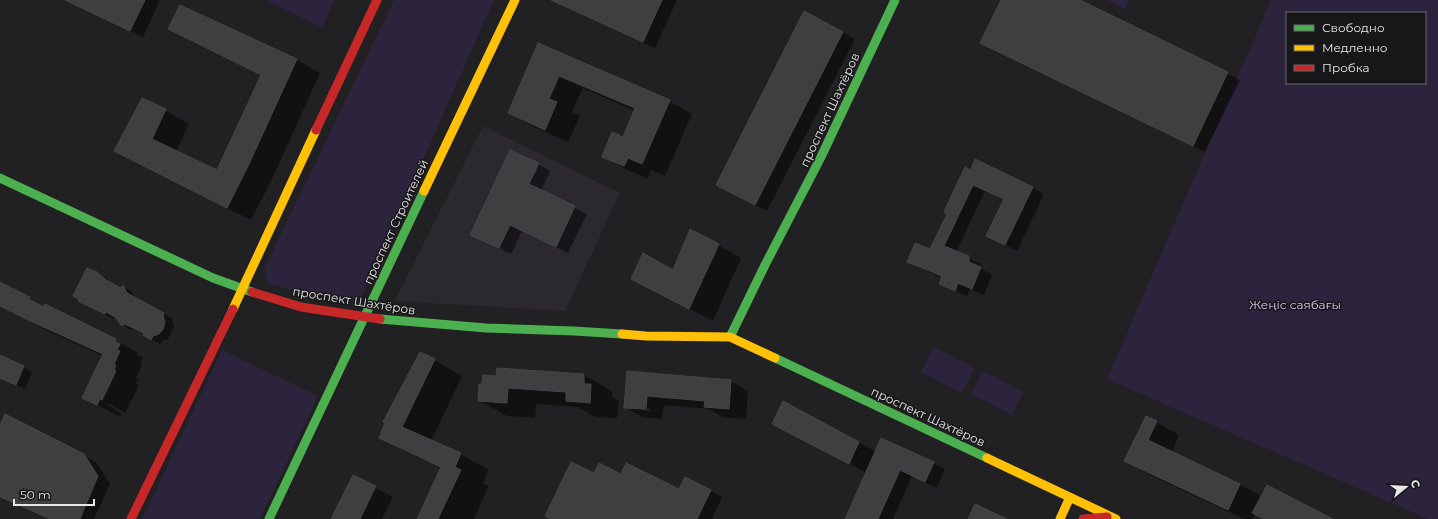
<svg xmlns="http://www.w3.org/2000/svg" width="1438" height="519" font-family="Montserrat,sans-serif">
<style>
.built{fill:#2b2830}
.green{fill:#2c233c;fill-rule:evenodd}
.shadow{fill:#0007;fill-rule:evenodd}
.building{fill:#3f3e40;stroke:#464547}
.lines{fill:none;stroke-linecap:round;stroke-linejoin:round}
.fast{stroke:#4caf50;stroke-width:9}
.slow{stroke:#ffc107;stroke-width:9}
.jam{stroke:#c62828;stroke-width:9}
.labels{text-anchor:middle;stroke-width:3;stroke-linejoin:round;paint-order:stroke}
.street-label{font-size:12px;fill:#e8e8ea;stroke:#171619}
.park-label{font-size:12px;fill:#d8c7f7;stroke:#171619}
</style>
<rect width="100%" height="100%" fill="#212022"/>
<path class="built" d="M483,126L620,193L565,311L395,301Z"/>
<path class="green" d="M265,0H335L322,28Z
M394,0H494L365,290L359,299L349,303L268,284L264,269Z
M1105,0H1129L1125,9Z
M1271,0H1438V519H1428L1107,379ZM1287,13H1425V83H1287Z
M934,347L975,368L962,393L921,372Z
M222,350L318,396L260,519H142Z
M983,371L1024,392L1012,415L971,394Z"/>
<path class="shadow" d="M65,0H160L143,37Z
M555,0H677L655,48L566,7Z
M1002,0H1077L1240,80L1205,152L993,49Z
M180,6L297,60L320,73L273,177L251,220L139,164L115,150L142,99L165,110L189,124L176,151L217,171L262,76L193,42L170,28Z
M804,13L855,39L767,211L717,185Z
M538,44L669,101L692,114L665,176L651,170L648,179L626,169L603,156L623,138L635,111L583,88L572,112L580,116L568,142L532,126L509,113Z
M538,164L550,171L541,191L587,214L568,253L522,231L511,254L472,234Z
M971,171L1032,187L1044,194L1017,251L988,236L1005,200L985,191L956,252L981,264L980,268L992,275L984,295L970,289L967,296L940,284L943,278L920,268L909,261L930,251Z
M718,245L741,258L713,321L632,279L673,271Z
M96,273L106,278L113,285L121,289L123,286L131,291L136,299L173,319L172,321L174,327L168,339L162,341L160,344L144,335L145,333L132,328L131,330L123,325L116,317H115L114,319L79,301Z
M0,284L45,307L115,340L138,353L137,355L143,358L140,364L142,365L136,378L138,379L136,384L139,385L125,413L108,403V405L122,414L120,417L83,397L103,356L52,333L0,306Z
M0,356L32,372L25,389L0,378Z
M434,360L462,376L431,441L461,454L489,470L483,483L489,486L474,519H419L442,469L408,453L380,437ZM408,450L446,469L445,471L408,452Z
M628,372L731,381L748,391L746,419L722,417L709,409L664,405L662,419L642,417L625,407ZM641,408L651,409L650,411L641,410Z
M584,375L612,391V397L619,401L617,418L595,417L578,407L536,404L535,418L507,416L479,400L497,377Z
M1156,422L1179,435L1172,452L1240,484L1262,497L1331,519H1264L1255,514L1252,519H1244L1148,474L1126,460Z
M0,427L83,455L96,462L110,484L94,519H48L0,498Z
M796,436L859,442L876,452L933,463L945,469L937,488L912,476L893,519H846L867,473Z
M594,474L621,475L680,491H711L722,497L712,519H552Z
M353,476L393,497L382,519H332Z"/>
<path class="building" d="M65,0H145L130,31Z
M551,0H662L643,42Z
M1001,0H1080L1228,72L1193,146L980,43Z
M180,5L297,59L249,164L227,208L114,151L142,98L166,109L152,139L217,170L261,75L168,29Z
M804,11L843,32L755,205L716,185Z
M538,43L670,100L642,164L628,158L624,166L602,157L612,132L623,137L635,108L559,76L549,99L557,102L545,130L508,113Z
M510,150L539,163L529,184L575,206L556,247L510,225L499,248L470,235Z
M975,159L1033,187L1005,245L986,236L1004,199L973,185L944,246L969,256V262L981,267L972,289L958,283L955,291L939,284L942,276L907,262L915,243L930,249L947,214L944,212L965,167L971,170Z
M690,229L719,244L689,309L631,279L643,253L673,270Z
M87,268L97,272L106,280L121,288L123,285L127,293L164,313L163,316L165,322L163,329L159,334L153,336L151,340L143,335L144,333L127,325L123,324L122,326L115,317L106,312L105,314L78,301L79,299L73,296Z
M0,282L30,297L29,299L36,303L44,307L45,304L116,339L115,341L120,344L117,350L120,351L114,364L116,365L114,370L116,371L102,400L100,399L97,405L82,398L103,354L28,320L0,306Z
M420,352L435,359L402,427L461,453L455,467L461,470L438,519H417L441,467L379,438L385,423L383,422Z
M0,355L24,366L16,385L0,378Z
M497,368L584,374V384H591L590,403L566,401V392L508,388L507,403L478,401L479,384H482L483,375L496,376Z
M627,371L731,380L729,409L704,407L705,401L647,396L646,409L624,408Z
M783,401L859,442L849,464L772,424Z
M5,414L84,454L98,476L80,519H50L0,497V425Z
M1146,416L1157,421L1148,440L1240,484L1228,510L1124,461Z
M881,438L934,462L925,482L900,470L878,519H845Z
M571,462L594,473L599,463L621,474L626,463L679,489L685,477L711,490L697,519H551L545,516Z
M353,475L376,486L360,519H331Z
M1267,485L1333,519H1264L1252,513Z
M975,504L1007,519H968Z"/>
<g class="lines">
<path class="fast" d="M0,178L213,278L252,292
M380,319L486,328L574,331L622,334
M730,337L765,265L821,157L895,0
M775,358L987,458
M269,519L424,191"/>
<path class="slow" d="M424,191L515,0
M233,309L316,130
M622,334L646,336L730,337L775,358
M987,458L1116,519
M1060,519L1070,497"/>
<path class="jam" d="M316,130L377,0
M252,292L301,307L380,319
M131,519L233,309
M1083,519L1107,517"/>
</g>
<g class="labels">
<g class="street-label">
<text transform="translate(830 110) rotate(-65)" y="4">проспект Шахтёров</text>
<text transform="translate(396 222) rotate(-65)" y="4">проспект Строителей</text>
<text transform="translate(354 301) rotate(9)" y="4">проспект Шахтёров</text>
<text transform="translate(928 417) rotate(25)" y="4">проспект Шахтёров</text>
</g>
<g class="park-label">
<text x="1295" y="309">Жеңіс саябағы</text>
</g>
</g>
<rect x="1286" y="12" width="140" height="72" fill="#171619" stroke="#6b6a6d"/>
<rect x="1294" y="25" width="20" height="6" fill="#4caf50" stroke="#6b6a6d"/>
<text x="1322" y="32" font-size="12" fill="#e8e8ea">Свободно</text>
<rect x="1294" y="45" width="20" height="6" fill="#ffc107" stroke="#6b6a6d"/>
<text x="1322" y="52" font-size="12" fill="#e8e8ea">Медленно</text>
<rect x="1294" y="65" width="20" height="6" fill="#c62828" stroke="#6b6a6d"/>
<text x="1322" y="72" font-size="12" fill="#e8e8ea">Пробка</text>
<g transform="translate(1406 487) rotate(72)" stroke="#171619" stroke-width="3" paint-order="stroke">
<path d="M0-3L7 15L0 10L-7 15Z" fill="#e8e8ea"/>
<text y="-6" font-size="11" font-weight="bold" text-anchor="middle" fill="#e8e8ea">С</text>
</g>
<path d="M14 499v6h80v-6" fill="none" stroke="#e8e8ea" stroke-width="2"/>
<text x="20" y="499" font-size="12" fill="#e8e8ea" stroke="#171619" stroke-width="3" paint-order="stroke">50 m</text>
</svg>
